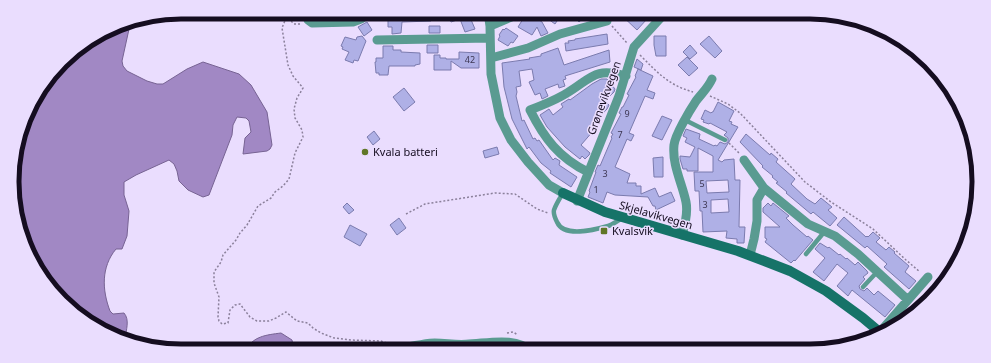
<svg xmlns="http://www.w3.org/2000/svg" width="991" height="363" font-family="'Noto Sans',sans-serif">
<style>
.water{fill:#a188c4;stroke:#776393}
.building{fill:#afb0e6;stroke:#7b7bae;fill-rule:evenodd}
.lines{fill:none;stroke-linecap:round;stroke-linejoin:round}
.path{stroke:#8b809b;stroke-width:1.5;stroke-dasharray:2 2;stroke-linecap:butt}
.lane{stroke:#5a9b91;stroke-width:4.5}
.street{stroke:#5a9b91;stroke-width:9}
.secondary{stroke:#167368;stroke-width:10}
.poi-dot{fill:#607627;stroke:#eaddfe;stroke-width:1.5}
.labels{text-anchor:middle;stroke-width:3;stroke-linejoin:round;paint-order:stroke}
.number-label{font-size:9px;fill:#3c3652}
.street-label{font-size:11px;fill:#150d20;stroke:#eaddfe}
.poi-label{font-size:11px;fill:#150d20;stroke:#eaddfe;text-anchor:start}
.rim{fill:none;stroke:#150d20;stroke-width:5}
</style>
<rect width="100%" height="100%" fill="#eaddfe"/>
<path class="water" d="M131,20L122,61L123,66L127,71L147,81L157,84H163L187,69L203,62L239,74L251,85L267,112L272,145L270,149L267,151L243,154L245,138L251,132L249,121L246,118L237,117L233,125L232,135L209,195L203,197L188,190L179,181L177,171L174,164L169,160L136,175L124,182V195L129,211L127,236L122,249H116C101,267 102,290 110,311L113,314L124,313C130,320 126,330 125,339L78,316L40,275L15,215L13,159L35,97L70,54L127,21Z
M281,333L292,340L294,351H245C253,336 266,335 281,333Z"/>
<path class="building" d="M401,12H431V21L402,22L401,33L392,34V27H388V16H401Z
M447,12H476L469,15L475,29L465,32L460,19L451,22Z
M547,12H563L555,24L544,16Z
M570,12H590L579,22Z
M618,12H640L647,19L637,30Z
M675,12H699L690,21L686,17L683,20Z
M774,12H791L781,20Z
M529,13L542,22L548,33L541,36L537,27L532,35L518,27L523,19L528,16Z
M367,22L372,30L364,36L358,27Z
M429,26H440V33H429Z
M506,28L518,36L513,43L511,42L508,46L498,40L500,36L499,35L503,29L504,30Z
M607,34L608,44L566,51L565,43H569L568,41L575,40V39Z
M362,36L366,41L358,61L354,60L353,63L345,60L349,52L342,49L343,47L341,46L345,37L356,40L357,37Z
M654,36H666V56H656L654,45Z
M709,36L722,51L715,58L700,44Z
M427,45H438V53H427Z
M690,45L697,53L690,59L683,52Z
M383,46H393V50H401V52L420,53V64L415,65V66H389L388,75H379V73H376L375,62H376V58H383Z
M558,48L564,65L609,50L610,62L565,76L566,79L563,80L565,86L559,88L558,84L545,89L548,96L542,99L540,93L535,95L529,82L534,80L532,69L519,71L521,86L516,87L517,92L516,96L522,121L524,120L533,139L535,138L537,141L539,140L553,160L555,158L560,161L559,165L577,177L571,187L550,173L551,171L541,163L529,147L527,149L512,119L504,87L502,63L530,59L529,58L541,56V54Z
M459,52L479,53V68H461L451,61V70H434V55H440V58H446V59H459Z
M687,57L698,68L689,76L678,65Z
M637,59L643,64L641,70L634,67Z
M638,69L653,76L647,90L655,93L653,99L645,96L629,133L634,135L631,141L627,139L615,167L630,174L627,183H636V186H641V194L655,188L659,197L671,192L675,201L656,210L655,206H653L648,197L615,195L607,192L603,203L588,197L590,192L589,191L596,172H595L598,165L600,166L612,138L611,137L613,134L611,133L621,114L619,113L622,107H623L629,95L627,94L636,77L635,76Z
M601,79H607L615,89L614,92L605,101L609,105L607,109L590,127L594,130L581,145L590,153L589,155L585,159L582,156L580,159L565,147L547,127L540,115L549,109L553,115L563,107L561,104L569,99L570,100L592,84Z
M404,88L415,102L404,111L393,97Z
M718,102L734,111L729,121L732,122L731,124L738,127L718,160L722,162L724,160L734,159L735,180H740L739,227H745L744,243H737V239L726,238L727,231L703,232L702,211H700L699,191H695L694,172H713V156L698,148V171H687V169H683L680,159V156L690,157L695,147L685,142L687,138L683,136L686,129L700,134L699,139L714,146L715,145L717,146L720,142L725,144L728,142V138L724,135L727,132L710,123L709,124L703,122L704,120L701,119L705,110L711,113L712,112H713ZM728,180L729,192L707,193L706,181ZM728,199L729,212L711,213V200Z
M662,116L672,120L662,140L652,136Z
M374,131L380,139L373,145L367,137Z
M746,134L770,155L771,153L778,159L776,162L795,179L791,184L807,199L815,204L821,198L832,207L828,210L837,218L830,226L813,212L811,214L786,193L787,192L776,183L778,182L772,177L773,176L762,167L763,166L740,142Z
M497,147L499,154L485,158L483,151Z
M663,157V177H654L653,158Z
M347,203L354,210L349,214L343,207Z
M768,203L771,206L773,203L789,216L786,218L793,225L807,237L808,236L813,240L795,261L794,260L791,263L765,242L767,239L765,238V227H780L763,212V208Z
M844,217L866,237L867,236L868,237L873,232L880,238L876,242L886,250L889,247L895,252L894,253L909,266L905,272L916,281L909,289L884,267L887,264L867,246L865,248L837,225Z
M399,218L406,228L397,235L390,225Z
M350,225L367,234L360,246L344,237Z
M820,243L828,248L829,247L839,255L840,254L846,259L847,258L855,265L858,262L867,271L868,273L863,277L865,279L859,286L860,289L864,291L867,288L874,295L878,291L895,305L885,317L852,290L848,296L837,286L848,273L837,264L824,281L813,272L825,258L815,249Z"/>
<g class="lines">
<path class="path" d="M300,24H294L288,18H286L282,28L288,65L293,76L303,88L297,98L294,109L295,118L302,130L303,137L295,153L289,179L283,186L275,192L271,198L258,206L247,225L240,233L236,240L223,255L221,262L214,272V283L219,297L218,317L219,321L222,324L228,323L230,310L235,305L240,304L250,317L257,321H269L276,318L286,312L297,321L308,323L313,328L321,333L334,338L351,340L381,341L387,343
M612,26L627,43
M640,55C657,72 668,85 693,92
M710,96L728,104L740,113L805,182L831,202L873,229L906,260L920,272
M729,143L739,153
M406,214L425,204L495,193L515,194L537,209L548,213
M936,280L944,282
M507,333L513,332L518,335"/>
<path class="lane" d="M685,120L725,140
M563,193C560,198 556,204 554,210C553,214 555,218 557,222C564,238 594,230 608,226C612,225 617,221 621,219
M806,254L825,231
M863,287L877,272
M381,351C397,347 413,343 430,341C442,340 454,343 466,342C490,341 515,334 534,350"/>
<path class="street" d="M307,12L308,20L312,23L353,22L361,19L371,12
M488,12L490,26L491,74L500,118L511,140L528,162L549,185L563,193
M490,26L523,12
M377,40L490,38
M491,58L528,48L560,34L607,21
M744,160L764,188L808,224L835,236L858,254L908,300
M588,172C559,158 544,138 530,110C543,105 556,100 567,93C592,78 594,67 626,76
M577,201L619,96L634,47L666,12
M682,235C685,225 688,212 686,202C682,183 672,165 674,145C675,135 690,110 696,101C702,93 708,88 712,79
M750,255L754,239L757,221V200L764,188
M880,332L928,277"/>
<path class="secondary" d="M563,193L605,212L738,251L790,271L826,291L863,318L882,334"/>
</g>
<g class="poi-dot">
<circle cx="365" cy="152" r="4"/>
<rect x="600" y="227" width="8" height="8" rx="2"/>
</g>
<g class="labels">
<g class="number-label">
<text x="470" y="63">42</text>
<text x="627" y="117">9</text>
<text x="620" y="138">7</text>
<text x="605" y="177">3</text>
<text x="702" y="187">5</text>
<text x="596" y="193">1</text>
<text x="705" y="208">3</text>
</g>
<g class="street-label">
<text transform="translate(604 98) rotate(-70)" y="4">Grønevikvegen</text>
<text transform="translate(656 215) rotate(16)" y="4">Skjelavikvegen</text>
</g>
<g class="poi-label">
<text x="373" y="156">Kvala batteri</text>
<text x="612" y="235">Kvalsvik</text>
</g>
</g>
<path d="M0 0H991V363H0ZM181 19H810A162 162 0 0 1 972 181V182A162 162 0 0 1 810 344H181A162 162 0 0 1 19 182V181A162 162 0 0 1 181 19Z" fill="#eaddfe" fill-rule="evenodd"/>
<path class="rim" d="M181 19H810A162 162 0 0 1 972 181V182A162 162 0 0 1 810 344H181A162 162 0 0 1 19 182V181A162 162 0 0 1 181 19Z"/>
</svg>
